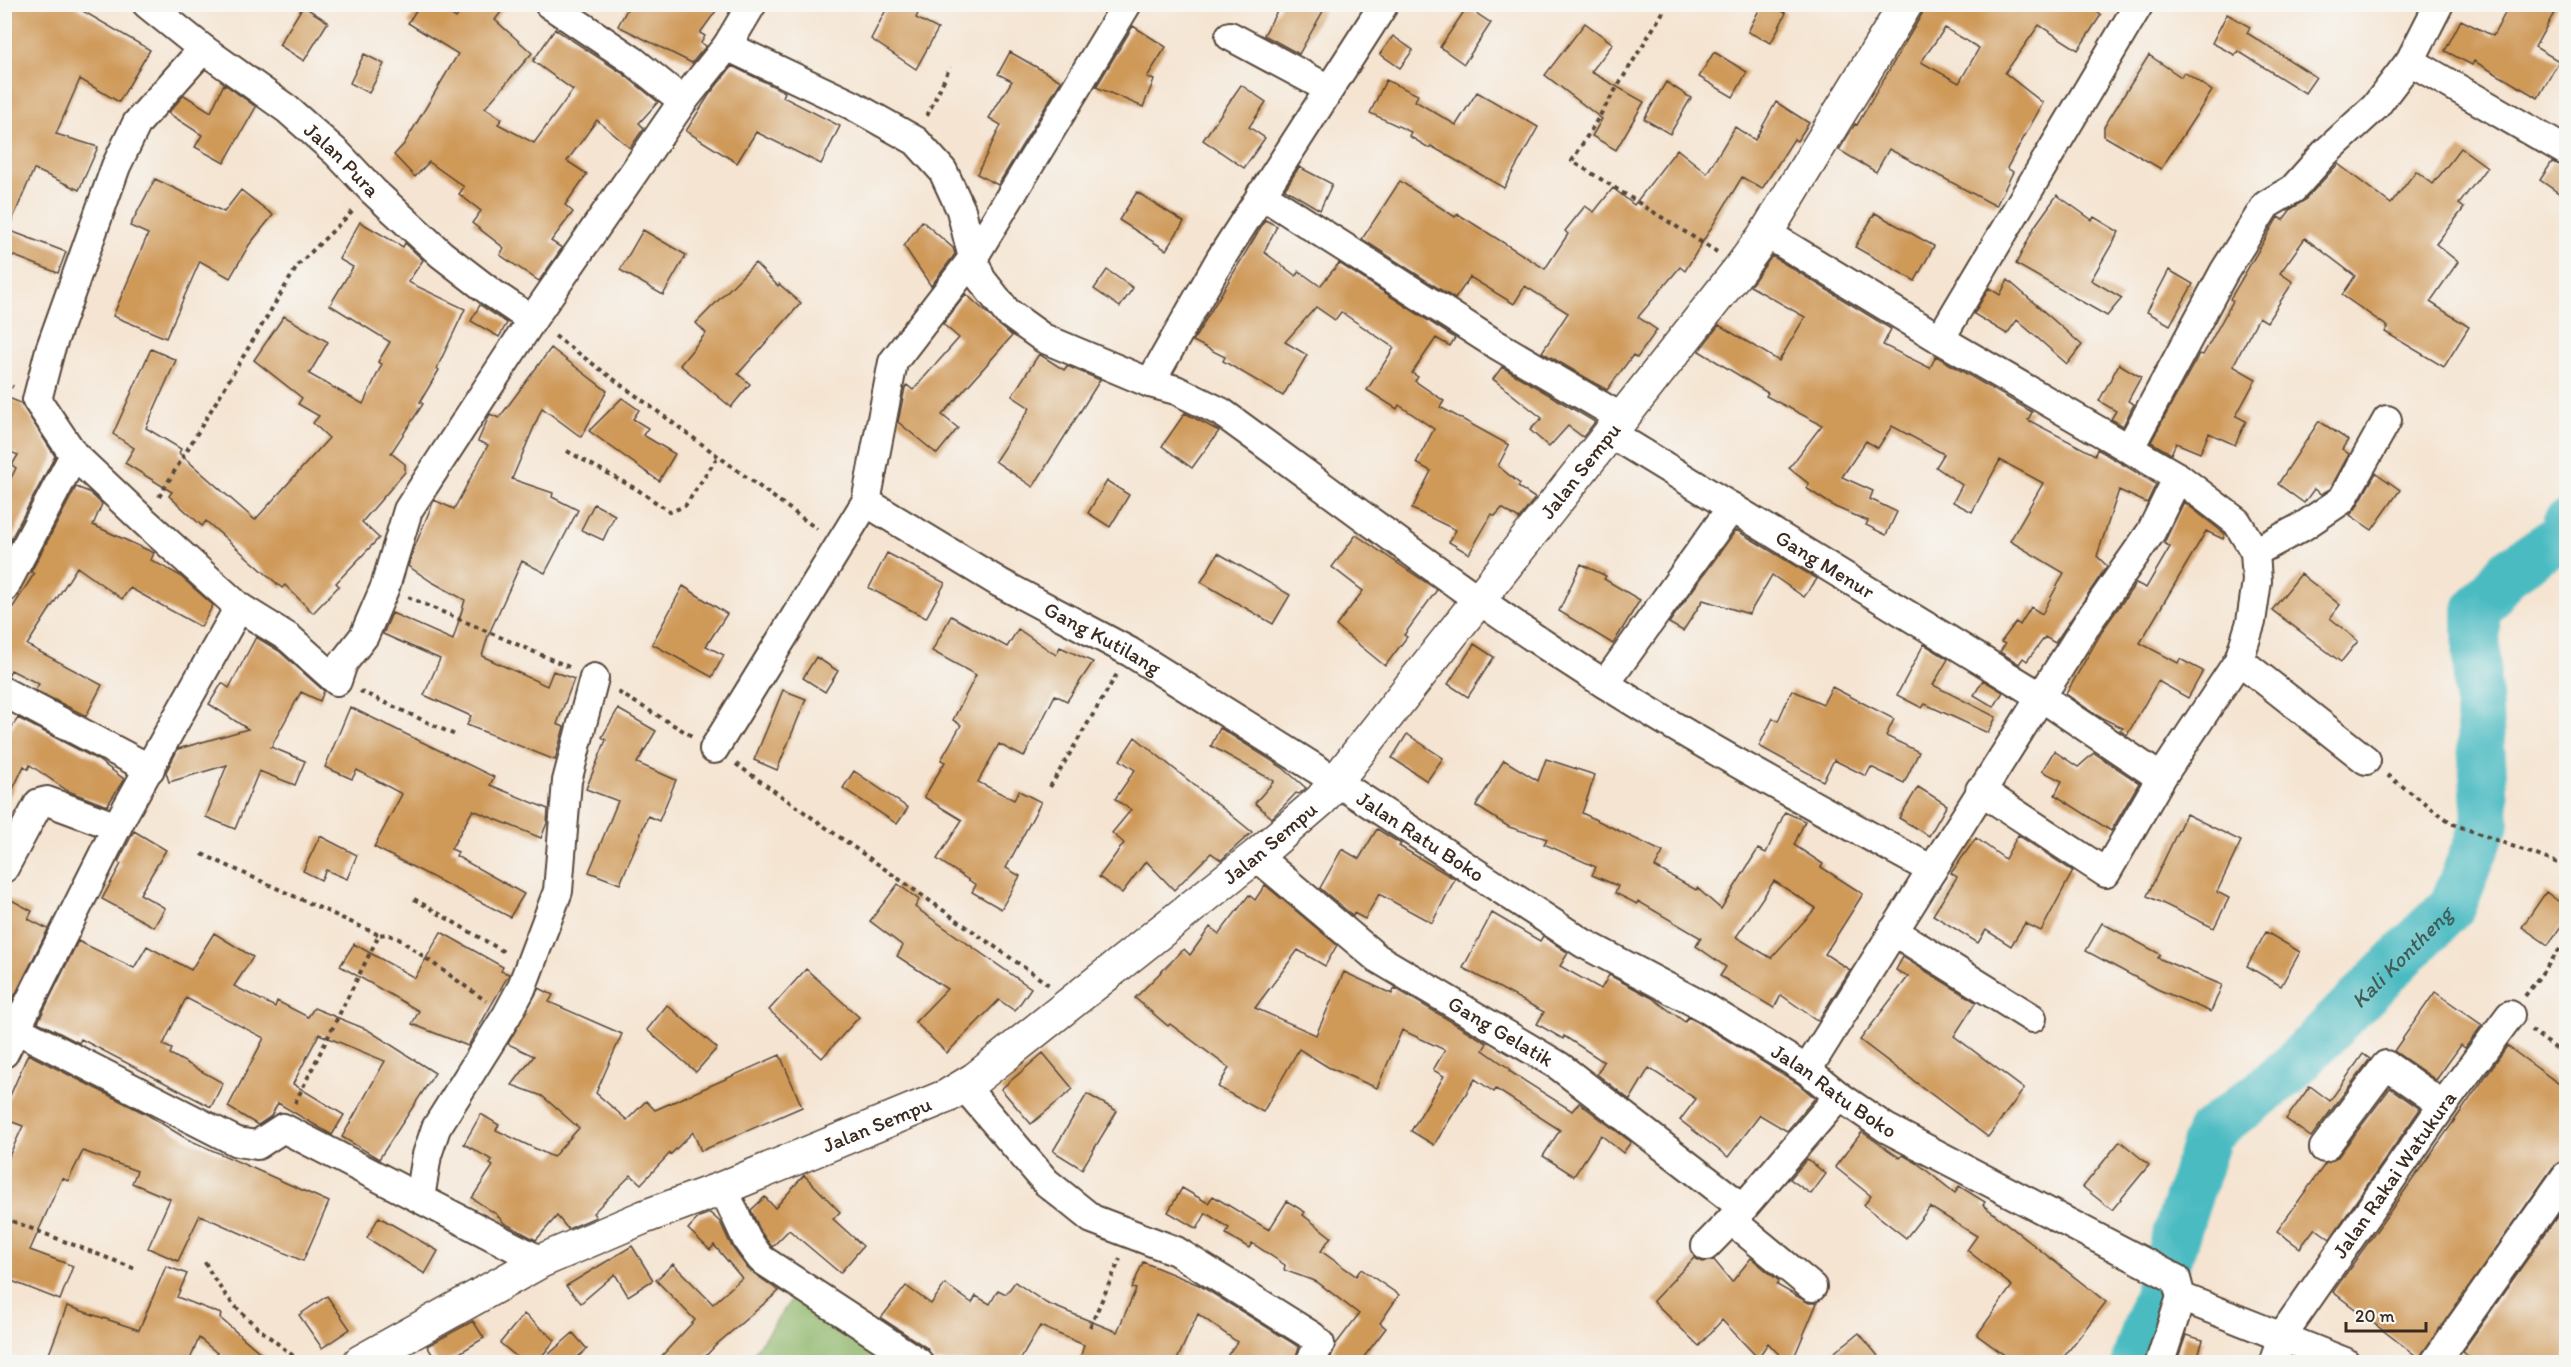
<svg xmlns="http://www.w3.org/2000/svg" width="2571" height="1367" font-family="Itim,sans-serif">
<style>
.forest{fill:#92b86e;stroke:#667146;stroke-width:1.5}
.lines{fill:none;stroke-linecap:round;stroke-linejoin:round}
.river{stroke:#4cbbc2;stroke-width:48}
.building{fill:#cf9958;fill-rule:evenodd}
.minor-casing{stroke:#574639;stroke-width:32}
.major-casing{stroke:#574639;stroke-width:36}
.path{stroke:#574639;stroke-width:4;stroke-dasharray:4.5 4.5;stroke-linecap:butt}
.minor{stroke:#fff;stroke-width:28}
.major{stroke:#fff;stroke-width:33}
.labels{text-anchor:middle;stroke-width:4.5;stroke-linejoin:round;paint-order:stroke}
.street-label{font-size:21px;fill:#3b2a1e;stroke:#f6f6f2}
.water-label{font-size:22px;font-style:italic;fill:#415d57;stroke:#f6f6f2}
</style>
<rect width="100%" height="100%" fill="#f6f6f2"/>
<filter id="ink" filterUnits="userSpaceOnUse"><feTurbulence type="fractalNoise" baseFrequency=".0167" numOctaves="2"/><feDisplacementMap in="SourceGraphic" scale="12" xChannelSelector="R" yChannelSelector="G"/><feConvolveMatrix kernelMatrix="1 2 1 2 8 2 1 2 1" color-interpolation-filters="sRGB"/></filter>
<filter id="wash" filterUnits="userSpaceOnUse"><feTurbulence type="fractalNoise" baseFrequency=".008" numOctaves="4" result="noise"/><feDisplacementMap in="SourceGraphic" scale="24" xChannelSelector="R" yChannelSelector="G"/><feGaussianBlur stdDeviation="1.35" result="paint"/><feColorMatrix in="noise" values="0 0 0 0 0 0 0 0 0 0 0 0 0 0 0 0 0 1.4 0 .05"/><feComposite in="paint" operator="in"/></filter>
<g filter="url(#wash)">
<rect width="100%" height="100%" fill="#f5e4d1"/>
<path class="forest" d="M799,1289L890,1362H747Z"/>
<g class="lines">
<path class="river" id="s1" d="M2135,1362L2209,1133L2284,1075L2453,905L2486,821L2477,681L2476,611L2508,572L2562,536L2566,524"/>
</g>
<g id="blocks">
<path class="building" d="M4,4H71L150,50L119,102L80,79L56,134L98,147L79,190L34,169L8,230L66,252L58,273L4,252Z
M420,4H434L456,18L466,4H507L495,20L532,53L485,108L502,119L498,124L534,143L573,90L533,61L555,29L622,73L658,102L639,123L644,128L630,148L597,120L567,161L587,174L565,205L573,212L551,241L562,248L539,281L500,255L504,248L472,223L481,211L459,194L464,187L429,162L415,177L394,155L404,144L458,54L408,23Z
M630,4H721L700,33L705,36L701,43L706,46L692,63L618,26Z
M889,4H922L916,18L938,29L916,69L871,39Z
M1281,4H1327L1299,54L1264,35Z
M1762,4H1769L1786,13L1771,43L1748,32Z
M1925,4H2086L2101,15L2078,50L2039,25L2005,73L2043,103L2007,168L2013,172L1996,206L1889,149L1876,172L1839,150L1855,124L1857,125L1922,14ZM1945,28L1979,48L1959,83L1921,62Z
M2510,4H2559L2535,47L2559,61L2538,98L2474,61L2472,65L2445,51L2461,20L2493,36Z
M303,6L328,22L304,61L279,45Z
M1467,7L1491,23L1464,64L1440,47Z
M2227,14L2250,27L2247,33L2316,77L2305,93L2238,51L2235,55L2212,43Z
M1585,23L1613,44L1591,72L1644,102L1616,150L1592,136L1602,119L1545,75Z
M1133,26L1166,47L1147,77L1154,80L1143,107L1096,87Z
M1393,36L1413,50L1400,68L1380,54Z
M1010,52L1061,81L998,185L977,174L1001,125L989,118L1012,81L998,74Z
M1714,52L1747,72L1733,97L1699,77Z
M364,54L384,64L369,93L350,83Z
M2149,55L2181,77L2184,72L2212,91L2161,169L2104,136V127Z
M732,66L785,92L783,97L840,126L821,164L756,132L737,163L686,131L709,95Z
M1386,80L1418,95L1415,101L1456,125L1477,92L1538,127L1504,188L1431,146L1429,148L1409,136L1411,132L1370,113Z
M1666,82L1691,98L1670,134L1644,119Z
M224,84L256,107L224,163L195,147L202,135L168,113L184,95L211,112Z
M1241,85L1266,102L1249,127L1265,138L1244,168L1203,140Z
M1776,102L1809,123L1797,141L1794,139L1762,189L1742,177L1685,271L1680,267L1638,317L1657,330L1637,358L1633,355L1607,390L1542,352L1568,313L1525,286L1514,304L1470,277L1455,299L1362,239L1400,181L1455,217L1458,214L1545,269L1568,234L1565,231L1585,206L1594,212L1613,188L1634,205L1677,149L1707,173L1735,127L1755,140Z
M2461,148L2487,167L2459,204L2464,208L2436,244L2458,262L2430,302L2469,327L2444,367L2385,332L2388,327L2342,295L2355,276L2305,238L2280,273L2293,282L2267,322L2259,317L2233,366L2256,379L2236,416L2246,421L2235,445L2209,433L2200,453L2176,443L2171,454L2151,442L2199,354L2203,355L2233,301L2230,299L2278,217L2283,220L2291,209L2305,200L2338,164L2391,204L2416,171L2433,184Z
M2552,162L2566,167V198L2540,180Z
M1299,167L1332,184L1320,210L1285,189Z
M155,179L224,212L241,190L273,215L249,245L230,278L200,261L166,338L113,316L148,234L130,226Z
M1137,192L1184,222L1166,250L1119,220Z
M2057,195L2092,220L2094,217L2119,232L2091,280L2122,298L2107,316L2016,264L2035,226Z
M1875,213L1934,246L1915,281L1855,247Z
M1265,220L1277,226L1264,252L1296,276L1299,271L1320,286L1339,263L1455,338L1450,346L1436,338L1412,373L1418,377L1415,381L1444,401L1440,407L1509,445L1498,466L1520,484L1518,487L1535,498L1519,519L1502,508L1495,516L1492,514L1469,554L1449,542L1456,530L1412,509L1431,471L1416,463L1434,429L1399,405L1397,409L1367,390L1394,348L1341,312L1335,320L1316,307L1285,342L1307,355L1283,396L1223,361L1225,357L1193,341Z
M922,221L953,248L955,254L931,286L904,246Z
M360,222L403,247L405,243L423,260L408,282L465,309L437,368L439,370L420,402L423,404L391,453L405,464V472L362,522L379,538L336,583L339,586L313,613L285,585L282,588L206,521L202,526L169,496L172,492L125,463L134,448L113,434L151,349L176,360L146,428L181,449L179,453L255,520L329,438L313,423L319,416L298,404L302,398L254,360L284,316L328,342L309,374L363,404L382,364L378,362L390,342L330,305L353,267L339,259Z
M643,230L686,255L663,295L620,270Z
M1772,256L1891,329L1883,345L1930,368L1936,356L2032,412L2028,420L2095,455L2097,449L2156,484L2147,503L2119,490L2097,556L2107,566L2055,643L2045,637L2027,661L2023,658L2019,664L2000,652L2005,644L2001,642L2016,622L2020,625L2031,607L2042,614L2064,573L2010,541L2043,483L2000,460L1972,512L1953,502L1962,485L1936,467L1944,454L1892,426L1878,448L1866,441L1842,477L1873,491L1870,499L1897,512L1886,535L1866,525L1868,521L1835,507L1806,488L1809,484L1789,468L1822,425L1766,396L1768,393L1699,351L1719,325L1779,361L1805,317L1750,286Z
M755,263L778,286L779,284L801,303L738,374L750,384L731,407L680,365L706,333L696,323Z
M1107,270L1133,288L1120,307L1094,289Z
M2169,270L2193,284L2170,325L2147,312Z
M2008,280L2082,345L2067,364L2017,320L2007,334L1974,314L1989,288L2000,295Z
M966,294L1012,336L942,415L958,428L937,454L898,422L905,388L907,385L913,390L959,338L943,324Z
M480,305L507,323L499,337L471,321Z
M551,348L607,391L581,437L542,408L512,479L553,493L552,497L578,510L545,573L522,561L488,636L482,656L547,686L553,671L574,679L557,724L564,727L555,760L467,725L471,716L424,695L440,659L383,634L392,613L453,640L465,600L432,582L408,566L415,546L434,500L454,509L488,445L478,441L490,414L499,418Z
M1039,354L1064,370L1067,366L1100,380L1033,487L995,461L1030,408L1012,396Z
M2119,364L2141,377L2128,401L2134,404L2123,426L2111,419L2116,411L2099,401Z
M1502,367L1595,422L1583,437L1568,426L1549,447L1530,430L1542,418L1493,379Z
M4,396L21,403L55,456L4,552V492L16,468L12,465L18,455L4,449Z
M622,398L639,410L633,419L648,428L643,435L675,454L659,481L589,431Z
M1185,413L1219,431L1192,468L1162,446Z
M2319,421L2348,440L2342,449L2349,454L2330,489L2321,494L2314,489L2304,503L2278,484Z
M2376,473L2400,490L2372,530L2350,515L2356,508Z
M1107,481L1129,495L1110,527L1088,513Z
M76,487L89,492L102,504L93,525L154,553L151,560L179,575L213,605L201,627L130,588L122,599L77,567L27,645L102,685L86,716L35,690L39,684L11,670L8,676H4V621L34,574L31,572Z
M2184,502L2225,534L2223,539L2206,531L2140,643L2178,663L2180,659L2203,671L2188,698L2158,681L2127,735L2120,730L2123,728L2098,716L2066,694L2104,628L2136,583L2146,588L2170,547L2164,543Z
M594,504L615,515L603,540L581,530Z
M1736,530L1817,579L1804,597L1772,575L1749,614L1703,600L1683,631L1669,623Z
M1356,535L1437,590L1404,635L1407,637L1385,666L1336,626L1363,591L1332,567Z
M887,553L945,583L926,618L869,588Z
M1218,553L1290,595L1273,624L1201,582Z
M1581,564L1606,576L1604,579L1640,600L1613,644L1559,611Z
M2301,574L2340,605L2330,618L2358,641L2341,662L2272,610Z
M683,586L727,614L706,646L724,655L712,677L652,644Z
M951,616L1007,647L1018,629L1056,655L1060,647L1093,662L1067,701L1055,695L1024,757L999,744L978,782L1014,800L1019,791L1041,802L1006,868L1020,876L1001,909L972,892L976,885L937,859L962,820L924,797L945,762L941,760L961,725L953,720L976,675L932,651Z
M256,637L279,651L324,691L320,701L301,692L271,747L305,761L295,785L259,771L235,829L206,817L227,765L169,782L166,772L178,749L248,729L209,704L222,683L229,688Z
M1474,644L1494,657L1468,697L1448,684Z
M1924,644L1948,659L1933,685L1996,717L1988,733L1925,704L1922,708L1897,695Z
M816,657L838,671L825,692L803,678Z
M1983,680L2003,692L1994,707L1974,695Z
M1832,687L1894,719L1886,736L1919,752L1904,783L1871,767L1866,776L1834,760L1823,781L1759,746L1773,718L1778,721L1792,690L1823,704Z
M783,690L806,699L777,770L754,760Z
M350,707L494,777L490,785L548,809L547,823L541,838L473,810L451,849L458,852L456,856L524,894L510,917L374,847L402,794L357,770L352,779L325,767Z
M618,709L656,731L637,763L676,780L659,821L648,816L620,884L589,872L618,801L586,789L606,740L602,737Z
M18,718L98,760L124,779L107,806L68,791L30,765L28,769L24,766L4,808V739Z
M1220,728L1283,768L1306,788L1299,794L1296,793L1272,818L1255,803L1274,781L1211,746Z
M1407,734L1443,758L1427,781L1392,758Z
M1135,737L1252,832L1221,860L1211,853L1174,890L1146,861L1122,893L1099,877L1124,843L1112,833L1131,810L1115,799L1135,770L1120,760Z
M2054,751L2078,767L2094,753L2139,783L2111,831L2055,795L2062,781L2042,771Z
M1546,759L1595,775L1582,813L1663,852L1655,867L1696,890L1697,888L1721,909L1758,849L1766,853L1785,812L1805,821L1794,845L1823,864L1821,867L1863,894L1825,954L1850,970L1818,1021L1781,995L1774,1008L1720,976L1726,967L1696,946L1701,938L1638,901L1637,904L1615,893L1618,886L1592,875L1596,867L1544,844L1547,839L1509,827L1476,806L1504,760L1538,781ZM1774,881L1816,908L1771,958L1736,937Z
M854,771L908,808L897,824L843,788Z
M1918,787L1947,805L1929,836L1899,818Z
M2186,814L2241,841L2217,892L2229,898L2214,928L2147,896Z
M1377,829L1401,844L1399,846L1455,879L1432,923L1379,894L1365,919L1354,913L1353,916L1320,888L1342,849L1359,859Z
M134,831L166,850L140,894L165,908L154,927L102,899L121,864L118,862Z
M2018,835L2073,871L2041,931L2025,923L2011,946L1986,930L1978,943L1933,915L1957,877L1951,873L1976,838L2005,859Z
M320,836L357,855L347,879L326,870L321,880L303,871Z
M898,884L919,900L915,907L1031,988L1015,1011L999,1000L947,1053L915,1022L947,989L897,956L903,946L870,921Z
M1265,885L1337,945L1325,966L1298,950L1255,1008L1316,1035L1344,972L1392,994L1395,988L1487,1043L1483,1050L1510,1069L1509,1071L1572,1111L1579,1103L1631,1142L1623,1153L1601,1135L1574,1176L1543,1156L1560,1130L1496,1089L1494,1092L1475,1079L1434,1145L1411,1131L1444,1076L1433,1070L1445,1050L1402,1030L1377,1088L1328,1067L1299,1049L1263,1112L1218,1087L1229,1068L1170,1024L1168,1026L1135,998L1184,949L1190,955L1210,927L1219,934L1249,895L1255,900Z
M2546,892L2566,907V919L2548,945L2522,927Z
M4,896L32,911L28,919L48,929L6,1013Z
M1492,913L1540,941L1543,936L1568,953L1560,966L1601,989L1609,975L1652,998L1685,1022L1688,1017L1698,1022L1797,1083L1815,1098L1787,1131L1760,1115L1728,1157L1680,1120L1696,1099L1649,1068L1630,1100L1597,1074L1604,1062L1564,1036L1563,1039L1537,1024L1544,1012L1463,968Z
M2102,923L2160,954L2158,958L2222,985L2211,1012L2157,989L2086,951Z
M441,932L503,967L501,971L509,974L468,1046L412,1024L419,1011L340,966L354,944L415,978Z
M2266,932L2300,952L2281,986L2247,966Z
M214,933L253,957L234,986L275,1007L277,1001L308,1017L314,1008L368,1030L435,1073L379,1159L342,1137L385,1061L319,1034L293,1084L344,1115L332,1135L278,1103L271,1116L258,1125L228,1107L264,1038L186,998L163,1045L172,1049L170,1054L223,1083L211,1107L81,1039L79,1043L38,1022L78,941L134,968L147,946L191,970Z
M1903,957L1976,1002L1954,1036L2024,1089L1988,1137L1860,1040L1908,977L1896,970Z
M806,969L859,1017L822,1058L769,1010Z
M539,988L553,995L549,1002L622,1034L596,1093L627,1120L646,1101L655,1110L780,1055L802,1107L701,1151L693,1132L671,1154L670,1153L641,1184L631,1175L593,1213L596,1217L568,1229L557,1216L536,1240L504,1223L496,1214L472,1198L493,1166L490,1164L492,1160L464,1144L481,1114L499,1125L496,1130L553,1157L579,1128L542,1096L512,1085L534,1056L508,1044Z
M2435,992L2482,1025L2465,1048L2461,1045L2436,1080L2394,1051Z
M667,1005L717,1048L696,1072L647,1030Z
M2507,1046L2566,1089V1160L2553,1167L2419,1358L2333,1292Z
M1043,1053L1073,1089L1031,1124L1001,1089Z
M28,1054L146,1114L187,1139L329,1202L303,1261L200,1215L178,1261L148,1248L170,1199L132,1183L137,1171L83,1151L68,1181L62,1178L30,1250L73,1266L60,1300L4,1278V1167L23,1126L4,1119V1110Z
M2363,1054L2370,1059L2311,1137L2286,1119L2310,1086L2330,1101Z
M2390,1088L2420,1109L2330,1239L2315,1228L2300,1248L2277,1231L2325,1164L2337,1158Z
M1087,1094L1117,1111L1082,1169L1053,1151Z
M1862,1132L1900,1158L1903,1155L1917,1163L1955,1193L1959,1186L1985,1202L1983,1205L2106,1302L2060,1362H2014L1977,1335L2012,1286L1967,1250L1977,1236L1930,1207L1906,1238L1864,1205L1871,1196L1835,1167Z
M2120,1141L2149,1165L2112,1210L2083,1187Z
M1807,1159L1826,1174L1811,1194L1790,1179Z
M804,1175L840,1212L833,1219L863,1246L840,1273L789,1230L772,1247L761,1232L751,1210L765,1197L775,1208Z
M1182,1188L1208,1203L1213,1196L1269,1230L1287,1201L1305,1212L1303,1215L1331,1237L1321,1251L1356,1276L1361,1269L1399,1295L1380,1323L1386,1328L1360,1362H1329L1336,1344L1359,1314L1317,1282L1284,1270L1285,1265L1252,1243L1249,1248L1226,1234L1229,1228L1206,1213L1197,1229L1168,1212Z
M2566,1204V1362H2477L2462,1352Z
M710,1213L720,1222L732,1247L748,1269L779,1291L717,1344L700,1362H656L695,1320L656,1280L673,1264L713,1304L742,1278L714,1245L710,1250L688,1229L699,1217Z
M379,1217L438,1251L425,1274L367,1238Z
M632,1246L653,1280L628,1296L615,1274L581,1303L566,1286Z
M1694,1258L1703,1262L1714,1260L1732,1282L1751,1258L1779,1281L1777,1285L1809,1303H1817L1792,1362H1786L1768,1343L1758,1358L1722,1320L1699,1346L1653,1301Z
M1143,1262L1199,1285L1299,1347L1294,1362H1223L1237,1342L1198,1314L1176,1362H1079L1084,1345L1040,1326L1019,1362H934L927,1348L881,1318L906,1286L931,1304L945,1284L972,1303L976,1296L990,1304L998,1290L1006,1294L1015,1282L1046,1303L1117,1332L1136,1289L1132,1288Z
M166,1266L187,1274L177,1297L221,1314L220,1318L271,1362H228L199,1338L189,1362H46L67,1306L139,1330Z
M327,1296L350,1329L322,1348L299,1315Z
M524,1314L555,1340L537,1362H523L500,1343Z
M473,1321L484,1338L445,1362H437L427,1346Z
M573,1333L587,1349L572,1362H540Z
M1859,1333L1883,1362H1822Z
M2186,1335L2203,1340L2196,1362L2178,1358Z"/>
</g>
</g>
<g filter="url(#ink)">
<use href="#blocks" fill-opacity="0" stroke="#574639" stroke-width="1.5"/>
<g class="lines">
<g class="minor-casing">
<g id="minor">
<path id="s2" d="M147,4L203,49L287,109L337,153L373,191L441,254L489,291L532,320"/>
<path d="M549,4L632,60L683,101"/>
<path d="M1230,36L1329,89"/>
<path d="M727,46L752,4"/>
<path d="M203,49L137,123L116,166L50,350L37,400L74,455L144,521L239,607L289,638L337,681L343,663L364,636L385,587L408,510L532,320L683,101L727,46L852,105L916,141L943,171L961,210L973,258L981,279L1007,312L1043,338L1150,383L1176,390L1221,412C1348,504 1473,601 1605,684C1711,751 1822,810 1932,870L1807,1070"/>
<path d="M2410,61L2566,151"/>
<path d="M1261,194L1492,342L1622,418"/>
<path d="M1766,233L1940,339L2178,477L2237,522L2255,552L2257,581L2251,622L2239,660L2161,778L2106,873L1980,790"/>
<path d="M1940,339L2139,4"/>
<path d="M1150,383L1221,258L1384,4"/>
<path id="s3" d="M1610,433L2040,696L2161,778"/>
<path d="M2129,449L2224,272L2266,205L2293,189L2325,153L2375,107L2410,61L2439,4"/>
<path id="s4" d="M866,502L1000,583L1130,652L1337,782L1583,943L1706,1008L1807,1070L1839,1096L1886,1128L2176,1279L2181,1297L2345,1362"/>
<path d="M2255,552L2302,527L2342,500L2387,420"/>
<path d="M4,588L74,455"/>
<path d="M2239,660L2366,760"/>
<path d="M1605,684L1732,507"/>
<path d="M4,692L150,769"/>
<path d="M714,749L866,502L893,362L973,258L1127,4"/>
<path id="s5" d="M1256,856L1377,958L1559,1066L1743,1208"/>
<path d="M4,868L39,803L47,801L117,827"/>
<path d="M1932,870L2090,619L2151,532L2178,477"/>
<path d="M1893,931L2032,1018"/>
<path d="M16,1029L237,1142L257,1145L283,1128L541,1261"/>
<path d="M4,1053L124,813L239,607"/>
<path d="M964,1086L1046,1182L1092,1219L1176,1251L1312,1336L1320,1344L1310,1362"/>
<path d="M2324,1148L2386,1065L2443,1105"/>
<path d="M723,1188L747,1240L761,1259L918,1362"/>
<path d="M420,1198L427,1155L436,1128L507,1015L521,989L558,891L567,781L594,678"/>
<path d="M1731,1220L1812,1287"/>
<path d="M1706,1246L1743,1208L1839,1096"/>
<path d="M2160,1362L2181,1297"/>
<path id="s6" d="M2274,1362L2281,1337L2443,1105L2510,1015"/>
<path d="M2435,1362L2566,1176"/>
</g>
</g>
<g class="major-casing">
<g id="major">
<path id="s7" d="M360,1362L541,1261L644,1217L723,1188L947,1096L975,1079L1256,856L1321,800L1741,267L1766,233L1906,4"/>
</g>
</g>
<path class="path" d="M1668,4L1572,161L1717,252
M927,116L950,67
M555,336L817,529
M4,382L13,387
M567,451L638,490L670,512L685,506L719,455
M159,497L298,265L354,210
M408,597L569,667
M360,691L455,735
M618,692L692,736
M736,764L1049,985
M2387,775L2453,824L2566,866
M1050,787L1117,674
M202,854L379,935
M414,899L506,953
M2525,996L2566,941
M2531,1030L2566,1056
M295,1103L379,935L387,934L399,939L486,1001
M4,1218L136,1269
M205,1262C228,1309 261,1330 301,1362
M1090,1327L1120,1259"/>
<use href="#minor" class="minor"/>
<use href="#major" class="major"/>
</g>
</g>
<g class="labels">
<g class="street-label">
<text dy="7" stroke="none"><textPath href="#s2" startOffset="250">Jalan Pura</textPath></text>
<text dy="7" stroke="none"><textPath href="#s7" startOffset="1542">Jalan Sempu</textPath></text>
<text dy="7" stroke="none"><textPath href="#s3" startOffset="252">Gang Menur</textPath></text>
<text dy="7" stroke="none"><textPath href="#s4" startOffset="273">Gang Kutilang</textPath></text>
<text dy="7" stroke="none"><textPath href="#s4" startOffset="648">Jalan Ratu Boko</textPath></text>
<text dy="7" stroke="none"><textPath href="#s7" startOffset="1056">Jalan Sempu</textPath></text>
<text dy="7" stroke="none"><textPath href="#s5" startOffset="302">Gang Gelatik</textPath></text>
<text dy="7" stroke="none"><textPath href="#s4" startOffset="1134">Jalan Ratu Boko</textPath></text>
<text dy="7" stroke="none"><textPath href="#s7" startOffset="570">Jalan Sempu</textPath></text>
<text dy="7" stroke="none"><textPath href="#s6" startOffset="224">Jalan Rakai Watukura</textPath></text>
</g>
<g class="water-label">
<text dy="8" stroke="none"><textPath href="#s1" startOffset="502">Kali Kontheng</textPath></text>
</g>
</g>
<rect width="2571" height="1367" fill="none" stroke="#f6f6f2" stroke-width="24"/>
<path d="M2346 1322v9h80v-9" fill="none" stroke="#3b2a1e" stroke-width="3"/>
<text x="2355" y="1322" font-size="18" fill="#3b2a1e" stroke="#f6f6f2" stroke-width="4.5" paint-order="stroke">20 m</text>
</svg>
